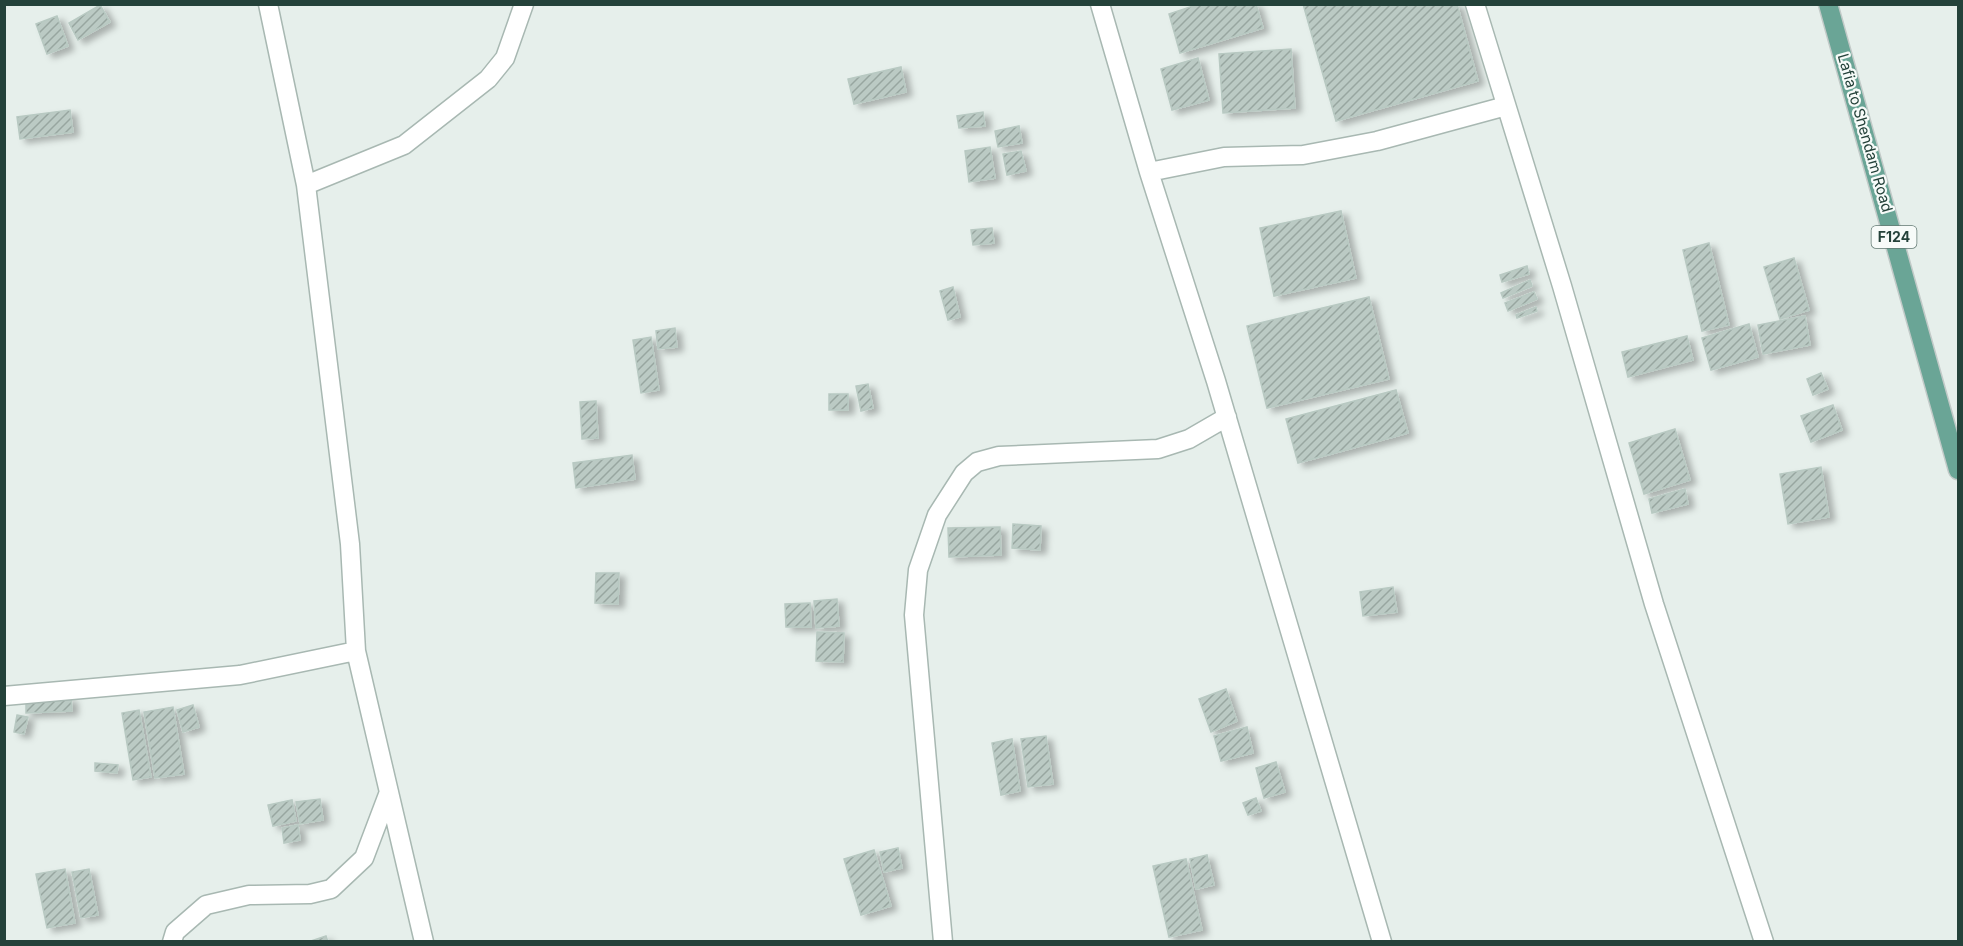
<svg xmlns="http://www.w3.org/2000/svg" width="1963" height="946" font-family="Inter,sans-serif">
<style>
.building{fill:url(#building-hatch);stroke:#b8c9c2;stroke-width:1.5;filter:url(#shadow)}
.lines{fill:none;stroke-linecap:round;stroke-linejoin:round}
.minor-casing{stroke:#a8b8b2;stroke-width:21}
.primary-casing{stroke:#c2cac8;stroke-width:21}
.minor{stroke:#fff;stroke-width:18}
.primary{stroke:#6aa596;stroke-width:18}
.labels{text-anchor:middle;stroke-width:4.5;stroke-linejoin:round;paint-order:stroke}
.shield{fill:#f7fbf9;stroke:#637a73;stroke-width:1.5}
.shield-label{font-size:14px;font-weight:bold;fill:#24423a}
.street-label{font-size:15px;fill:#24423a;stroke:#f7fbf9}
</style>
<defs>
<pattern id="building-hatch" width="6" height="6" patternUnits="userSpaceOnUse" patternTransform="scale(1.5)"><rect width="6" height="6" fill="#bbcac4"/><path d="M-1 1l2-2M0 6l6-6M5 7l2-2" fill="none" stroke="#98a6a0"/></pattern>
<filter id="shadow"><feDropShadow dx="6" dy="4" stdDeviation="3" flood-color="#0004"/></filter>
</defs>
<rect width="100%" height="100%" fill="#e6efeb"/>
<path class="building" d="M1199,4H1256L1263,28L1180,53L1169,14Z
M1303,4H1457L1478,81L1336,121Z
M100,5L110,22L78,40L69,23Z
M57,16L68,46L47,54L36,24Z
M1291,49L1295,108L1223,113L1219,54Z
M1198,58L1209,100L1172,110L1161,69Z
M901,67L906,92L854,104L848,79Z
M70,110L73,132L20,139L17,117Z
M983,112L985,126L959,128L957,116Z
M1019,126L1022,143L998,147L995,131Z
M990,147L995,178L969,182L965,151Z
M1021,151L1026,171L1007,175L1003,154Z
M1341,211L1356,278L1274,296L1260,228Z
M992,228L994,243L973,245L971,230Z
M1709,243L1729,325L1702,331L1683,250Z
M1794,258L1809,310L1780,319L1764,267Z
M1527,266L1529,274L1502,282L1500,275Z
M1530,280L1532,286L1503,298L1501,293Z
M953,287L960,317L948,320L940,291Z
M1534,292L1537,299L1508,311L1505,303Z
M1369,297L1389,379L1267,408L1247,326Z
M1536,307L1537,311L1517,318L1516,315Z
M1805,316L1810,345L1763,354L1758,325Z
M1749,324L1758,357L1711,370L1702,338Z
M675,328L677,347L658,349L656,331Z
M1687,336L1693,360L1628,377L1622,352Z
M651,337L659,390L641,393L633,340Z
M1821,373L1828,389L1813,395L1807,379Z
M868,384L873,408L861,411L856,386Z
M1396,390L1408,433L1298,463L1286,419Z
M829,394H848V410H829Z
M596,401L598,438L582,439L580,402Z
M1833,405L1842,430L1811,442L1801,416Z
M1675,429L1690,480L1644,494L1629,443Z
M632,455L635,479L576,488L573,463Z
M1821,467L1829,517L1788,524L1780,474Z
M1685,489L1688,504L1652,513L1649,499Z
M1013,524L1041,526L1040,550L1012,548Z
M1000,527L1001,555L949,557L948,528Z
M596,573H619L618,604L595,603Z
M1393,587L1397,612L1363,616L1360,592Z
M837,599L839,626L816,628L814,601Z
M810,603L811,627H786L785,604Z
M817,632L844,633L843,662L816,661Z
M1226,689L1237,721L1211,732L1199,699Z
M71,698L72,711L26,713V700Z
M193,705L199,727L183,732L177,710Z
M173,707L184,774L155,778L144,712Z
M139,710L151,777L133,780L122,713Z
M17,715L28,717L24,734L14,732Z
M1247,727L1253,753L1221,761L1214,736Z
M1046,736L1053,784L1028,787L1021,739Z
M1012,739L1020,791L1001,795L992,743Z
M1276,762L1285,792L1264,798L1256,768Z
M95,763L118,765L117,773L95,771Z
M1256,798L1261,811L1248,815L1243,803Z
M320,799L323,820L300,824L296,802Z
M292,800L296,821L273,826L268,805Z
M298,825L300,840L284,843L282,828Z
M898,848L902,868L884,872L880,852Z
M874,850L891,906L861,915L844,859Z
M1207,855L1214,885L1196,889L1190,859Z
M1186,859L1202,930L1169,937L1153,866Z
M65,869L75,923L47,928L36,874Z
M89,869L98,915L81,918L72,872Z
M326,936L328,942H308Z"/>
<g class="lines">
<g class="minor-casing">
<path id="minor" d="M268,4L306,185L350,544L356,651L424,942
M1100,4L1149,172L1216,381L1382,942
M1475,4L1562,286L1654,604L1764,942
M1149,172L1224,157L1303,155L1377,141L1506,106
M306,185L404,145L488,79L505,58L524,4
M4,696L240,675L356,651
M172,942L175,932L206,905L249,895L310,894L331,889L364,858L389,792
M943,942L914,615L918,570L937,515L964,473L977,462L999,456L1158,449L1189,439L1227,417"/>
</g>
<g class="primary-casing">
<path id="primary" d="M1828,4L1958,470"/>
</g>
<use href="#minor" class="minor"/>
<use href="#primary" class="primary"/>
</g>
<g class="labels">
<rect class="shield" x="1871.5" y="226" width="45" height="22" rx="4.5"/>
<g class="shield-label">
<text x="1894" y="242">F124</text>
</g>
<g class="street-label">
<text transform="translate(1865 133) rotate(74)" y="5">Lafia to Shendam Road</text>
</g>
</g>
<rect width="1963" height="946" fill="none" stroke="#24423a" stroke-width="12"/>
</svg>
